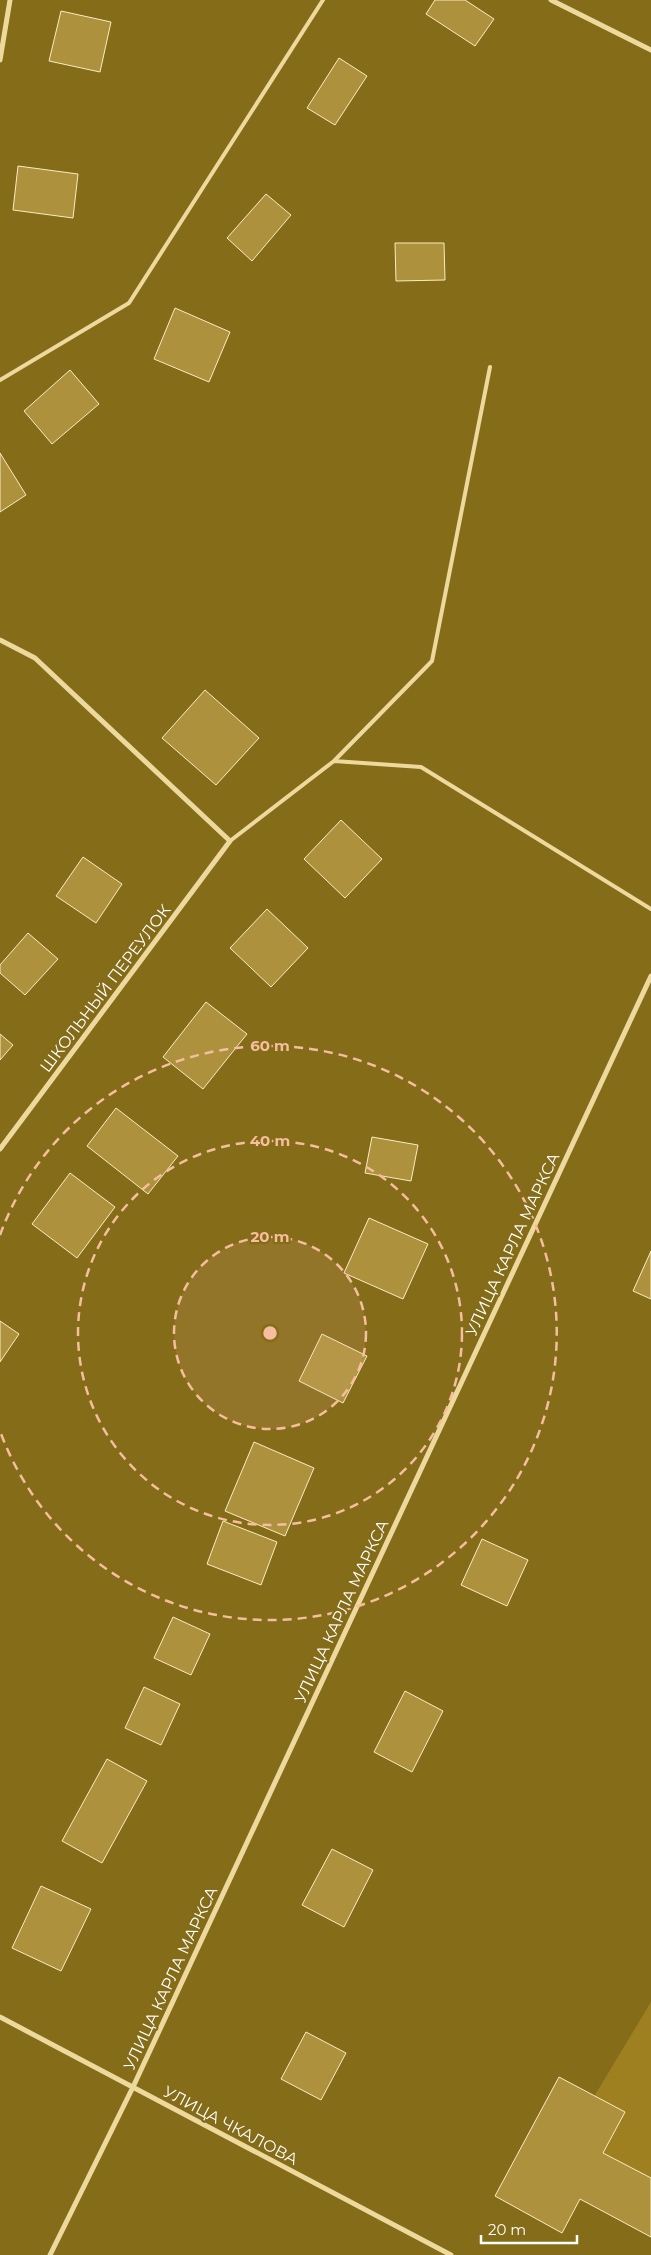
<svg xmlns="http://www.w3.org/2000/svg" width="651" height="2255" font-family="Montserrat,sans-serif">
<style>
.green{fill:#9f8020}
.building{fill:#ad913c;stroke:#f9ecc3}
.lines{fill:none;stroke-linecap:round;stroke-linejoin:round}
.service{stroke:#edd99d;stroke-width:4}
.minor{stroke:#edd99d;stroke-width:5}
.ring{fill:none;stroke:#f6bd9e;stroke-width:2.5;stroke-dasharray:9 6}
.labels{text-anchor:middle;stroke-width:4.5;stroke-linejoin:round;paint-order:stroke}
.street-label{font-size:16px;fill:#fff;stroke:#856c18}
.centre{fill:#f6bd9e;stroke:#856c18;stroke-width:2.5}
.ring-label{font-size:15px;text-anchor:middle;font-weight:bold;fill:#f6bd9e;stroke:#856c18;stroke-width:4.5;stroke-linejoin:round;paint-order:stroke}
</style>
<rect width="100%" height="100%" fill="#856c18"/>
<path class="green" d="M651,2002V2211L551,2168Z"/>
<path class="building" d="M435,0H465L494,19L475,46L426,14Z
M61,11L111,22L100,72L49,61Z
M339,58L367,76L335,125L307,108Z
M18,166L78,174L73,218L13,210Z
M266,194L291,215L252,261L227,238Z
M395,243H444L445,280L396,281Z
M175,308L230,332L209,382L154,359Z
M70,370L99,404L52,444L24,411Z
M0,453L26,495L0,512Z
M205,690L259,738L216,785L162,738Z
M341,820L382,859L345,898L304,859Z
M83,857L122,884L96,923L56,896Z
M267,909L308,948L271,987L230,948Z
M28,933L58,959L25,995L0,973V965Z
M206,1002L247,1034L203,1089L163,1057Z
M0,1034L13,1045L0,1060Z
M116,1108L178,1156L148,1194L87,1146Z
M372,1137L418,1145L411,1181L365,1173Z
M70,1173L115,1207L77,1258L32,1224Z
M369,1218L428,1244L403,1299L344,1273Z
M651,1251V1299L633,1291Z
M0,1321L19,1334L0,1362Z
M322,1334L367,1356L343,1403L299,1381Z
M254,1442L314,1468L285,1536L225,1511Z
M223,1521L277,1542L261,1585L207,1564Z
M482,1539L528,1560L507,1606L461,1585Z
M173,1617L210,1634L191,1675L154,1658Z
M144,1687L180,1704L161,1745L125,1728Z
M405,1691L443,1711L412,1772L374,1752Z
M107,1759L147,1781L102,1863L62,1841Z
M332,1849L373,1870L344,1927L302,1905Z
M41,1886L91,1909L61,1971L12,1948Z
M306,2032L346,2053L321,2100L281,2079Z
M559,2077L625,2112L603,2153L651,2178V2237L580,2199L562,2233L495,2196Z"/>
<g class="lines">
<path class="service" d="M0,380L129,303L323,0
M334,761L432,661L490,367
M230,841L334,761L421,767L651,909"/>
<path class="minor" d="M551,0L651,50
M0,60L10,0
M0,640L35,658L230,841L0,1149
M0,2017L451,2255
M50,2255L133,2087L651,976"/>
</g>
<circle cx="270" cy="1333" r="96" fill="#f6bd9e" fill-opacity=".12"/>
<g class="ring">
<circle cx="270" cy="1333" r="96"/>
<circle cx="270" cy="1333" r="192"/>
<path d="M0 1235A287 287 0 1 1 0 1431"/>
</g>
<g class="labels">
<g class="street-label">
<text transform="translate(105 988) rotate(-53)" y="6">ШКОЛЬНЫЙ ПЕРЕУЛОК</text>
<text transform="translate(512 1244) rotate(-65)" y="6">УЛИЦА КАРЛА МАРКСА</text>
<text transform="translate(341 1611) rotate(-65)" y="6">УЛИЦА КАРЛА МАРКСА</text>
<text transform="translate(170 1978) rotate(-65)" y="6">УЛИЦА КАРЛА МАРКСА</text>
<text transform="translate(231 2125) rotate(28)" y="6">УЛИЦА ЧКАЛОВА</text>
</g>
</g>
<circle cx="270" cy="1333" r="8" class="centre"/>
<g class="ring-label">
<text x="270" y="1051">60 m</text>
<text x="270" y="1146">40 m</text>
<text x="270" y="1242">20 m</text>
</g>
<path d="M481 2235v8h96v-8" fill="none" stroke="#ffffff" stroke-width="2.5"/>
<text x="488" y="2235" font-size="15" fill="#ffffff" stroke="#856c18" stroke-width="4" paint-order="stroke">20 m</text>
</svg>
